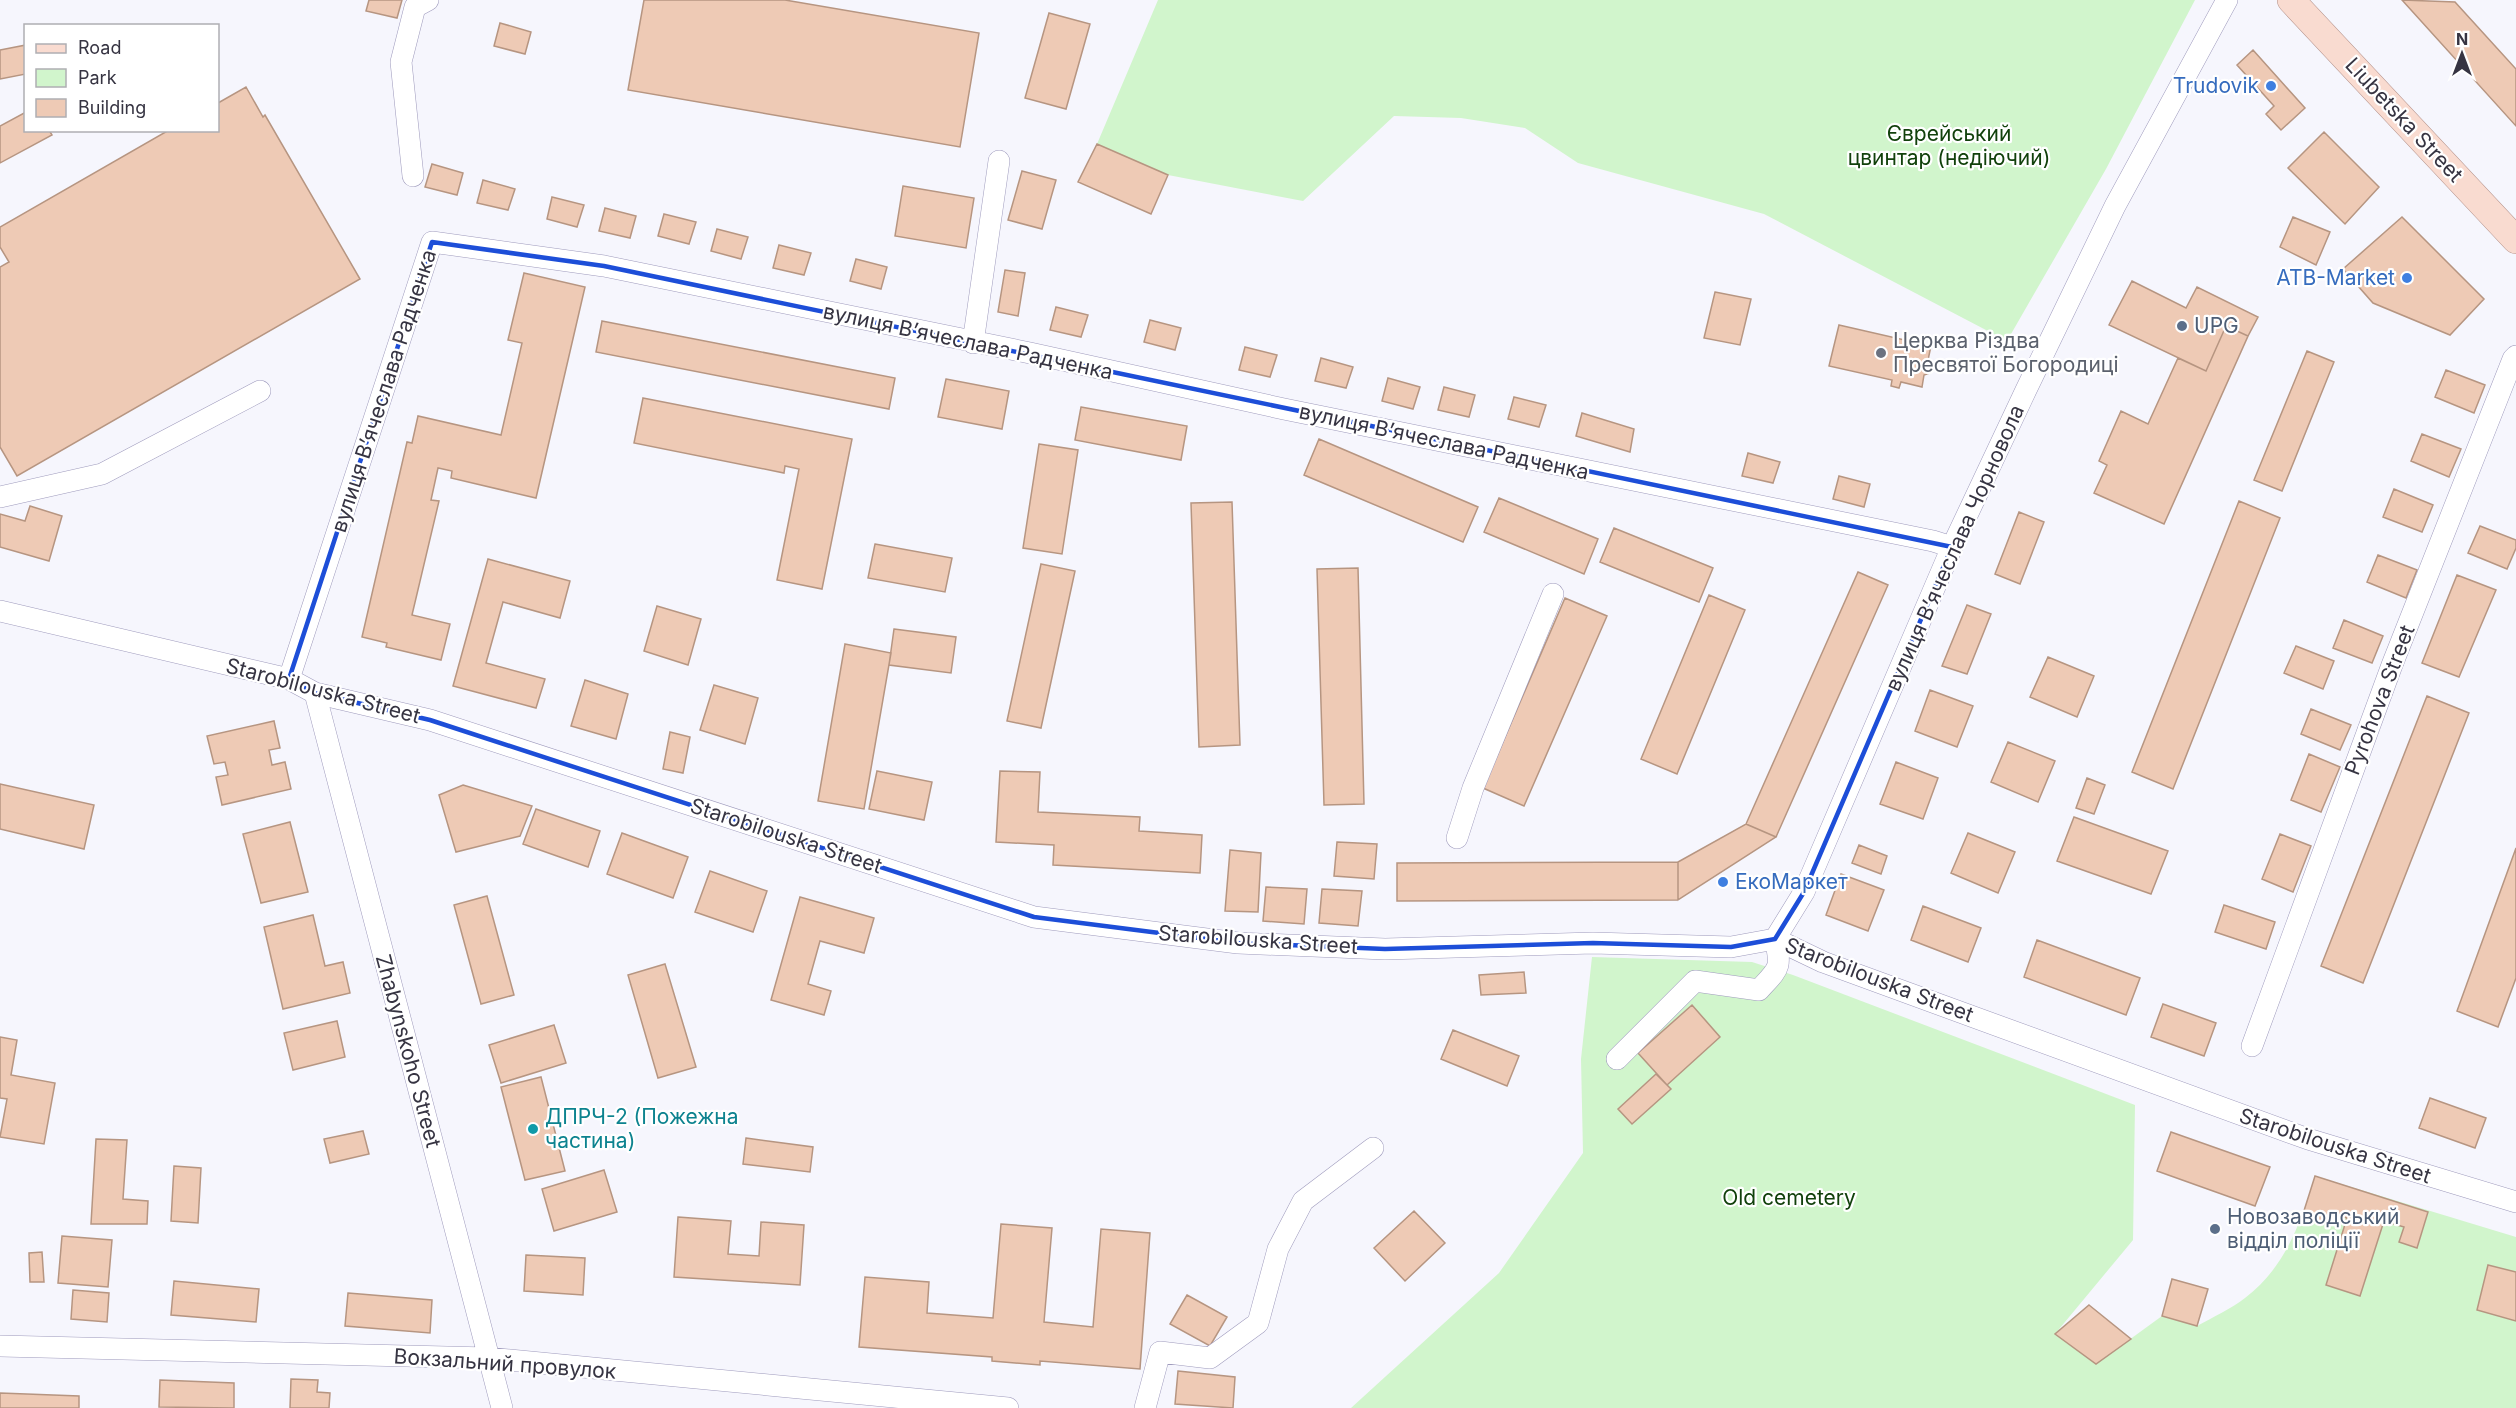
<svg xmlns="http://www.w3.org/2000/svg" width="2516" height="1408" font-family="Inter,sans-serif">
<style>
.green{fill:#d1f5cc}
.building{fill:#eecab5;stroke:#b69581;stroke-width:1.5}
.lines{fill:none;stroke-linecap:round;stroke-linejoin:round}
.minor-casing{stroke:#9f9bbd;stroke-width:22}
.major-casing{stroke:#b2918a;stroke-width:28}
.minor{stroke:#fff;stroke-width:21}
.major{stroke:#f9dbd0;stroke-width:27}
.marked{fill:none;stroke:#1d4ed8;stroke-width:4.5;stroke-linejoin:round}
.shop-dot{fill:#3f7fe0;stroke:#fff;stroke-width:2}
.service-dot{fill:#5c6f8a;stroke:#fff;stroke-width:2}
.worship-dot{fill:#6b7280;stroke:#fff;stroke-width:2}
.culture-dot{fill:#0f9aa8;stroke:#fff;stroke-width:2}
.labels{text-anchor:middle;stroke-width:4.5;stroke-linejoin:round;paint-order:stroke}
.shop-label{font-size:21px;fill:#366cbe;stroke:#fff;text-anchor:end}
.street-label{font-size:21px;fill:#363442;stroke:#fff}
.park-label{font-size:21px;fill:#11410b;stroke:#fff}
.service-label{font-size:21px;fill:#4e5e75;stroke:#fff;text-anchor:start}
.worship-label{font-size:21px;fill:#5b616d;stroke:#fff;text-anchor:start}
.culture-label{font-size:21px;fill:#0d838f;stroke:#fff;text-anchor:start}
</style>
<rect width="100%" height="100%" fill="#f6f6fd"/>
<path class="green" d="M1158,0H2195L2106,169L2007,341L1764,214L1578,163L1525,128L1461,118L1394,116L1303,201L1168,175L1097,144Z
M1592,957L1752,962L1793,975L2135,1105L2133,1240L2055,1334L2096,1364L2162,1316L2197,1326C2213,1317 2231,1309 2245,1298C2285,1268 2301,1222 2315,1176L2516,1237V1408H1351L1499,1273L1583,1153L1581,1059Z"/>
<path class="building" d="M369,0H402L397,18L366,11Z
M644,0H785L979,33L960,147L628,90Z
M2402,0L2455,2L2516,69V126Z
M1049,13L1090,24L1066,109L1025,98Z
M500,23L531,32L525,54L494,46Z
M26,45V74L0,79V50Z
M2253,50L2305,108L2281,130L2266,114L2274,106L2237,65Z
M246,87L263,117L265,115L360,279L17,476L0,447V267L9,262L0,247V227L169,130H218V103Z
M26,112V130H49L52,135L0,163V126Z
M2324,132L2379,187L2345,224L2288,168Z
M1097,144L1168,175L1151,214L1078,182Z
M432,164L463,173L457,195L425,187Z
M1022,171L1056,180L1042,229L1008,220Z
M483,180L515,189L508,210L477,203Z
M903,186L974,198L966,248L895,236Z
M552,197L584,205L577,227L547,219Z
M605,208L636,216L630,238L599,231Z
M664,214L696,222L689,244L658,236Z
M2293,217L2330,232L2316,265L2280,247Z
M2402,217L2484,299L2450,335L2373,303L2343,269Z
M717,229L748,237L741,259L711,251Z
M779,245L811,253L804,275L773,268Z
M856,259L887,267L881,289L850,281Z
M1005,270L1025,273L1018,316L998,312Z
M524,273L585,287L536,498L451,478L452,471L438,468L431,500L439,501L412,615L450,624L441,660L386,647L387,643L362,637L407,442L412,443L418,416L501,435L522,343L508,340Z
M2132,281L2186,308L2197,287L2258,317L2248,336L2226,326L2206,371L2109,325Z
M1715,292L1751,299L1740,345L1704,338Z
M1056,307L1088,315L1081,337L1050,330Z
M1150,320L1181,328L1175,350L1144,342Z
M602,321L895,378L889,409L596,352Z
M1839,325L1931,346L1928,360L1932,364L1930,373L1924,375L1922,387L1901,382L1899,388L1891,386L1892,380L1829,366Z
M2226,326L2248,336L2164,524L2094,493L2107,465L2099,461L2121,411L2148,424L2178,358L2206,371Z
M1245,347L1277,355L1270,377L1239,370Z
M2307,351L2334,362L2282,491L2254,480Z
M1321,358L1353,367L1346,388L1315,381Z
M2446,370L2485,385L2474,413L2435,397Z
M1388,378L1420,387L1413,409L1382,401Z
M946,379L1009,391L1002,429L938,417Z
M1444,387L1475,395L1469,417L1438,410Z
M1514,397L1546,405L1539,427L1508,419Z
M643,398L852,439L822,589L777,580L799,469L785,466L784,473L634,443Z
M1081,407L1187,426L1181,460L1075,440Z
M1582,413L1634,429L1630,452L1576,436Z
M2422,434L2461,449L2449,477L2411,461Z
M1319,439L1478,507L1463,542L1304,475Z
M1039,444L1078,450L1062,554L1023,548Z
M1748,453L1780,462L1773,483L1742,476Z
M1839,476L1870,484L1864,507L1833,499Z
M2394,489L2433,505L2422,532L2383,517Z
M1499,498L1598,539L1584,574L1484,532Z
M2239,501L2280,518L2173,789L2132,772Z
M1232,502L1240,745L1199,747L1191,503Z
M30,506L62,516L49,561L0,547V514L25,521Z
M2019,512L2044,522L2020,584L1995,574Z
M2480,526L2516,540V548L2507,569L2468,553Z
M1614,528L1713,568L1699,602L1600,562Z
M875,544L952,558L945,592L868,578Z
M2378,555L2417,570L2406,598L2367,582Z
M488,559L570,581L560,618L503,602L486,663L545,679L536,708L453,686Z
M1041,564L1075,571L1041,728L1007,721Z
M1358,568L1364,804L1324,805L1317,569Z
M1858,572L1888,585L1776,837L1746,824Z
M2457,575L2496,590L2459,677L2422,663Z
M1709,595L1745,610L1677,774L1641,759Z
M1565,598L1607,616L1524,806L1483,788Z
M1967,605L1991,614L1967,674L1942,666Z
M657,606L701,619L688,665L644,651Z
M2344,620L2383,636L2372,663L2333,648Z
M894,629L956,637L951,673L889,665Z
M845,644L891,653L864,809L818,801Z
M2296,646L2334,661L2323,689L2284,673Z
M2048,657L2094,676L2077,717L2030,697Z
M585,680L628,694L616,739L571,726Z
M714,685L758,698L745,744L700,730Z
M1930,690L1973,706L1957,747L1915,731Z
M2427,696L2469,713L2363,983L2321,966Z
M2311,709L2351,725L2340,750L2301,734Z
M274,721L280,748L269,750L272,765L285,762L291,789L222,805L216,777L228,775L225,762L214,764L207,736Z
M670,732L690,737L683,773L663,769Z
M2008,742L2055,761L2038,802L1991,782Z
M2309,754L2340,767L2321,812L2291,800Z
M1896,762L1938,778L1923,819L1880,804Z
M877,771L932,782L924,820L869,809Z
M1000,771L1040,772L1038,812L1140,817L1139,831L1202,835L1200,873L1053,865L1054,845L996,842Z
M2087,778L2105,785L2094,814L2076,808Z
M0,784L94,805L84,849L0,829Z
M463,785L532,806L520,836L456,852L439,795Z
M536,809L600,831L588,867L523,844Z
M2074,817L2168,851L2151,894L2057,861Z
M290,822L308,892L261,903L243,834Z
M1746,824L1776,837L1678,900V862Z
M622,833L688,857L673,898L607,874Z
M1968,833L2015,852L1998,893L1951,873Z
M2280,834L2311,846L2293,892L2262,879Z
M1337,842L1377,844L1374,879L1334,876Z
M1859,845L1887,856L1881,874L1852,863Z
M2516,848V978L2498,1027L2457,1011Z
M1230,850L1261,853L1258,912L1225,911Z
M1678,862V900L1397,901V863Z
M710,871L767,891L753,932L695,912Z
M1841,874L1884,890L1868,931L1826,915Z
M1266,887L1307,889L1304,924L1263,921Z
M1322,889L1362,891L1358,926L1319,923Z
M487,896L514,995L481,1004L454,905Z
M800,897L874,918L864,953L820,941L808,984L831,991L824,1015L771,1000Z
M2224,905L2275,922L2266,949L2215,932Z
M1923,906L1981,928L1968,962L1911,940Z
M313,915L325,966L343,962L350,993L283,1009L264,927Z
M2037,940L2140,978L2126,1015L2024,977Z
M665,964L696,1067L658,1078L628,975Z
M1524,972L1526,993L1481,995L1479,975Z
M2163,1004L2216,1023L2204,1056L2151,1037Z
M1692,1005L1720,1037L1667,1085L1638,1053Z
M337,1021L345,1057L293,1070L284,1033Z
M554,1025L566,1063L501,1083L489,1045Z
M1453,1030L1519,1056L1507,1086L1441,1059Z
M0,1037L17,1040L11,1075L55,1083L44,1144L0,1137L7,1099L0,1098Z
M1656,1074L1671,1089L1632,1124L1618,1109Z
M541,1077L565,1171L525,1180L501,1087Z
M2430,1098L2486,1118L2475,1148L2419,1128Z
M363,1131L369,1154L330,1163L324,1139Z
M2171,1132L2270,1167L2255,1206L2157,1171Z
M746,1138L813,1147L810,1172L743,1164Z
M96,1139L127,1140L123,1199L148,1201L147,1224H91Z
M174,1166L201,1168L198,1223L171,1221Z
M604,1170L617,1212L554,1231L542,1189Z
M2315,1176L2428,1212L2417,1248L2399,1242L2404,1227L2384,1221L2360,1296L2326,1285L2347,1218L2331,1213L2326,1224L2302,1217Z
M1414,1211L1445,1243L1405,1281L1374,1248Z
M678,1217L731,1221L728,1254L759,1256L761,1222L804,1225L800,1285L674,1277Z
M1001,1224L1052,1228L1044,1322L1093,1327L1101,1229L1150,1233L1140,1369L1040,1361V1365L992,1361V1357L859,1347L865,1277L929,1282L927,1313L993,1318Z
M62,1236L112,1240L108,1287L58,1283Z
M42,1252L44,1282H30L29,1253Z
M526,1255L585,1258L583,1295L524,1291Z
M2488,1265L2516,1272V1321L2477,1310Z
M2172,1279L2208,1289L2197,1326L2162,1316Z
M174,1281L259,1289L256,1322L171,1315Z
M73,1290L109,1293L107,1322L71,1319Z
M348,1293L432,1300L430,1333L345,1326Z
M1187,1295L1227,1317L1210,1346L1170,1324Z
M2089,1305L2131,1339L2096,1364L2055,1334Z
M1178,1371L1235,1377L1233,1408L1175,1404Z
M291,1379L318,1380L317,1392L330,1393L329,1408H290Z
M160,1380L234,1383V1408L159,1407Z
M0,1393L79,1396V1408H0Z"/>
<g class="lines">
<g class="minor-casing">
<path id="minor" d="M413,176L401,62L415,7L428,0
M973,343L999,161
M0,497L102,474L260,391
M0,611L289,679L315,693L430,720L1034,917L1238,943L1385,949L1593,943L1731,947L1775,939L1823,962L2308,1139L2516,1202
M289,679L432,242L604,266L1030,353L1284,409L1933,541L1952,547
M315,693L502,1408
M1457,838L1473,788L1553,594
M1775,939L1804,892L1952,547L2026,390L2115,206L2227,0
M2252,1046L2392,665L2513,359L2516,356
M1617,1059L1695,981L1759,990C1779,968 1782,969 1775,939
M0,1346L488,1358L1008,1408
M1145,1408L1160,1352L1210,1358L1258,1323L1278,1249L1303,1201L1373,1148"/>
</g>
<g class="major-casing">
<path id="major" d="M2291,0L2516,240"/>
</g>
<use href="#minor" class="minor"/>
<use href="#major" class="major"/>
</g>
<path class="marked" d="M432,242L604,266L1952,547L1804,892L1775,939L1731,947L1593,943L1385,949L1238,943L1034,917L430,720L315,693L289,679Z"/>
<g class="shop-dot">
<circle cx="2271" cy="86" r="6"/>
<circle cx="2407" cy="278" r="6"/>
<circle cx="1723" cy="882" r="6"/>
</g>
<g class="service-dot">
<circle cx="2182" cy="326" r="6"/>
<circle cx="2215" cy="1229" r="6"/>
</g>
<circle class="worship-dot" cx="1881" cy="353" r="6"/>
<circle class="culture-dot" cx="533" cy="1129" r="6"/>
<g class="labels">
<g class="shop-label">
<text x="2259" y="93">Trudovik</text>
<text x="2395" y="285">ATB-Market</text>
<text x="1735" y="889" text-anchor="start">ЕкоМаркет</text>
</g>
<g class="street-label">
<text transform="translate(2404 120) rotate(47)" y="7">Liubetska Street</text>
<text transform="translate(968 342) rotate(12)" y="7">вулиця Вʼячеслава Радченка</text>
<text transform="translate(384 391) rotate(-72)" y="7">вулиця Вʼячеслава Радченка</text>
<text transform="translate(1444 442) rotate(12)" y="7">вулиця Вʼячеслава Радченка</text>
<text transform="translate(1955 548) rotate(-66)" y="7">вулиця Вʼячеслава Чорновола</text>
<text transform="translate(323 691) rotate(15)" y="7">Starobilouska Street</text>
<text transform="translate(2380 700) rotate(-69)" y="7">Pyrohova Street</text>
<text transform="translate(786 836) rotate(18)" y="7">Starobilouska Street</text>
<text transform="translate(1258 940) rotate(4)" y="7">Starobilouska Street</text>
<text transform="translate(1879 980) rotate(21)" y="7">Starobilouska Street</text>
<text transform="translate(408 1051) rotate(75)" y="7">Zhabynskoho Street</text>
<text transform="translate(2335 1146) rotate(18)" y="7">Starobilouska Street</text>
<text transform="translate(505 1364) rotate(4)" y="7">Вокзальний провулок</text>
</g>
<g class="park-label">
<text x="1949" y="141">Єврейський<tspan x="1949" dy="24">цвинтар (недіючий)</tspan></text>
<text x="1789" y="1205">Old cemetery</text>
</g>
<g class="service-label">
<text x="2194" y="333">UPG</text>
<text x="2227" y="1224">Новозаводський<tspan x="2227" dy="24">відділ поліції</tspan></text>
</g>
<g class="worship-label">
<text x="1893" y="348">Церква Різдва<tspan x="1893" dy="24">Пресвятої Богородиці</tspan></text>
</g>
<g class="culture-label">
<text x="545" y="1124">ДПРЧ-2 (Пожежна<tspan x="545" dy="24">частина)</tspan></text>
</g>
</g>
<rect x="24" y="24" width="195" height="108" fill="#ffffff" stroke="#afaeb3" stroke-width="1.5"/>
<rect x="36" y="44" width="30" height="9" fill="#f9dbd0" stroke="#afaeb3" stroke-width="1.5"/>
<text x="78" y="54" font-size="18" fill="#363442">Road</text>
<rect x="36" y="69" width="30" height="18" fill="#d1f5cc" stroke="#afaeb3" stroke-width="1.5"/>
<text x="78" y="84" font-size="18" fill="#363442">Park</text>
<rect x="36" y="99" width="30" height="18" fill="#eecab5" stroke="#afaeb3" stroke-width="1.5"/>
<text x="78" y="114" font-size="18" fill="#363442">Building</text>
<g transform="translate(2462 54)" stroke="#ffffff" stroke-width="4.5" paint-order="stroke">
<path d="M0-4.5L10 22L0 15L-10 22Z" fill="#363442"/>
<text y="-9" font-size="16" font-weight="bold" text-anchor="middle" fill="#363442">N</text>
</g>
</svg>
